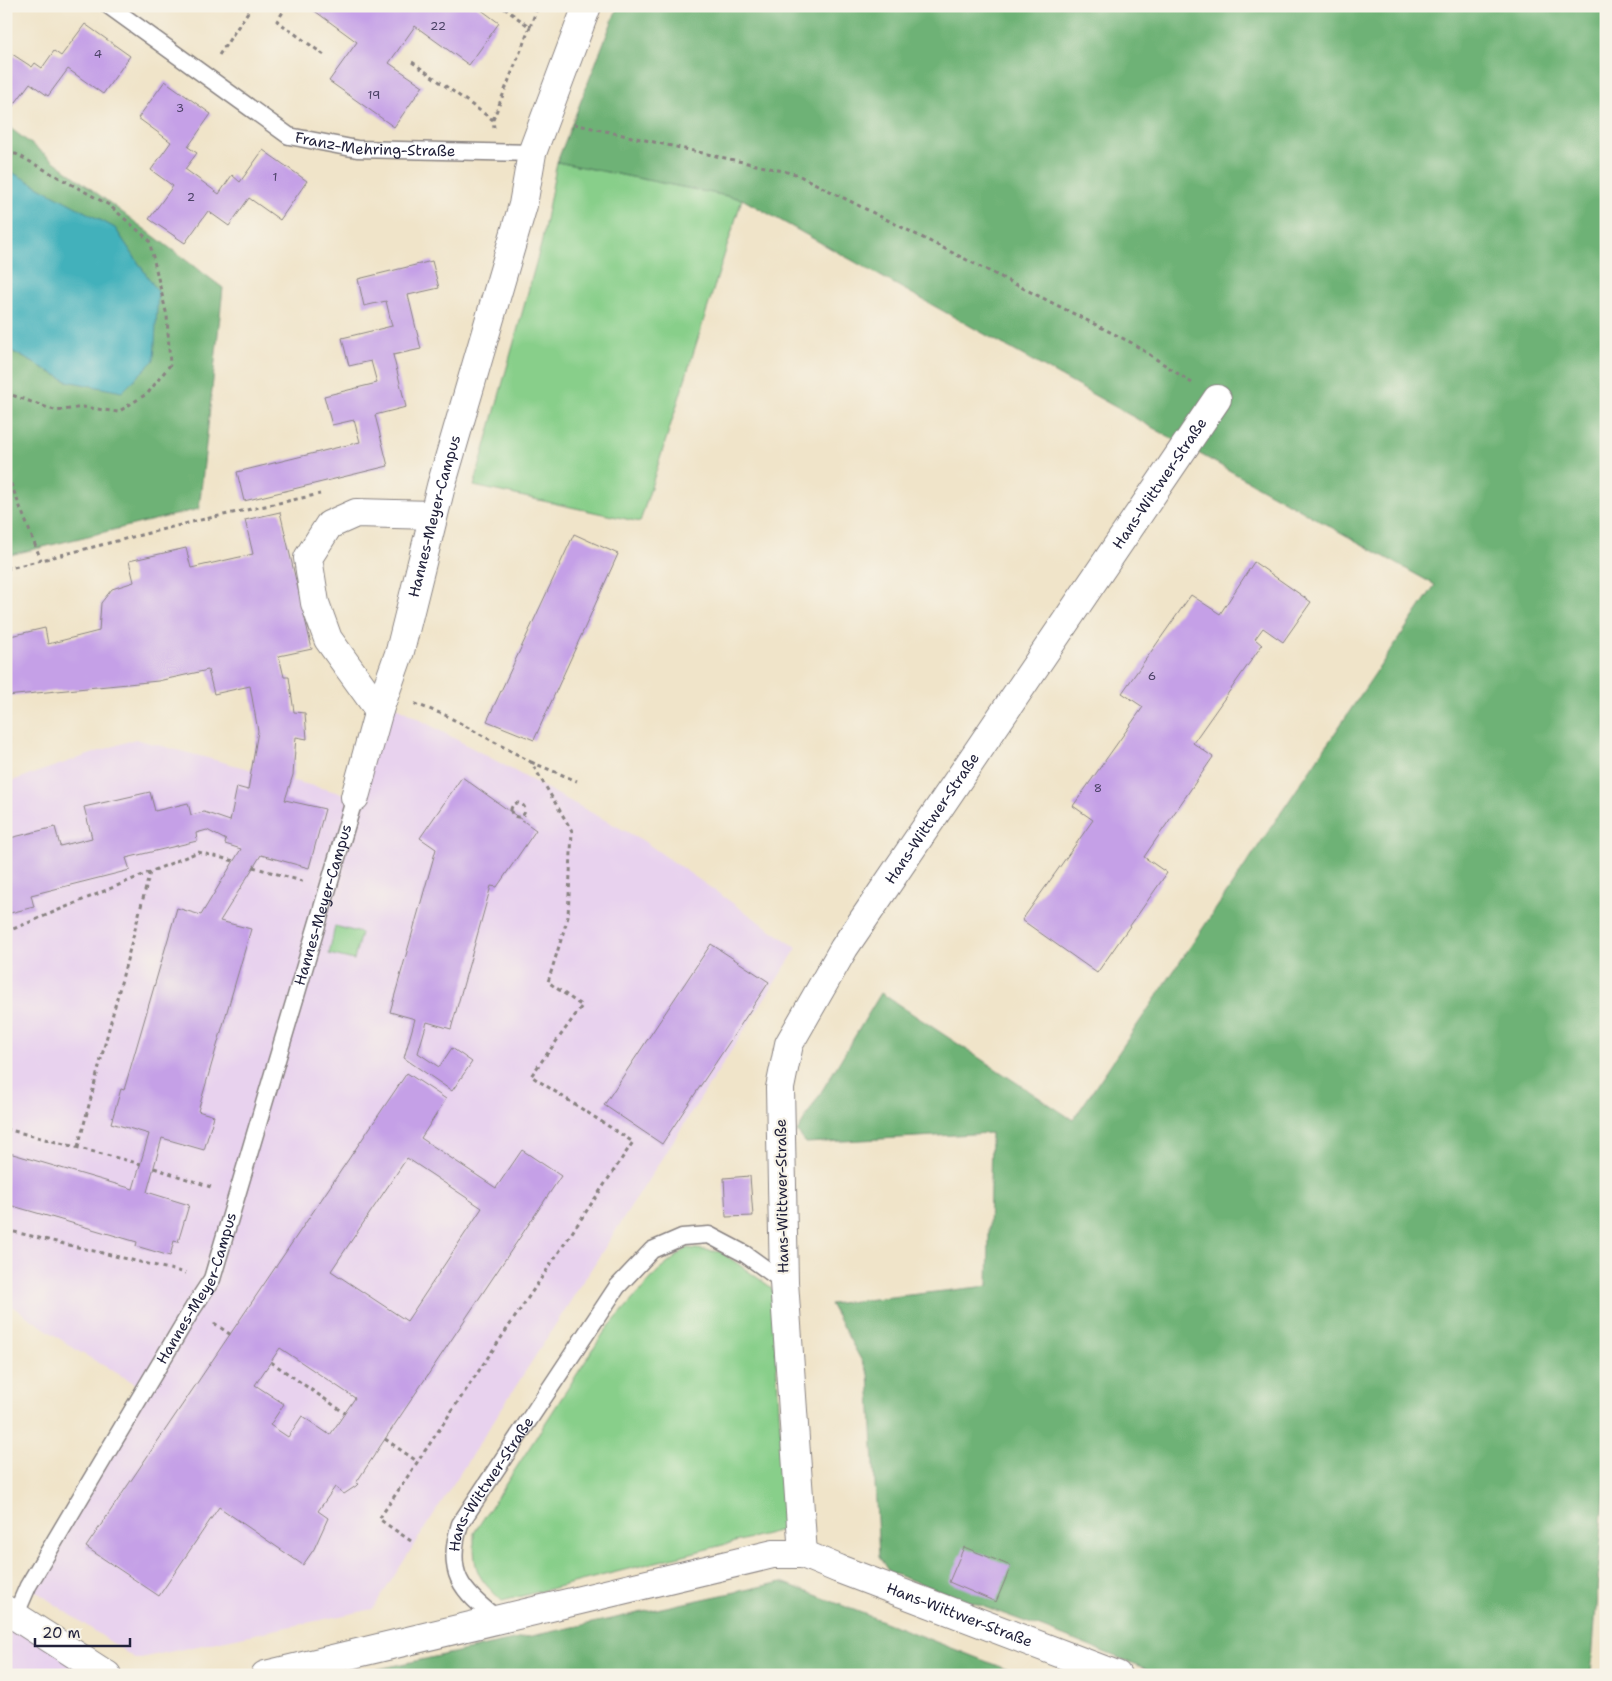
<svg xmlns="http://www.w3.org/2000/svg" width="1612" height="1681" font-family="'Shantell Sans',sans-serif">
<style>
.built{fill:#e8d2ee}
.green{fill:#88cf8a;stroke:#557862}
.forest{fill:#6eb276;stroke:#486a58}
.water{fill:#42b1bb;stroke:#326a7b}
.building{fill:#c5a0e7;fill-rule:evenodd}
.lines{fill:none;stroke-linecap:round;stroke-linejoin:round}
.service-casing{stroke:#898382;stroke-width:19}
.minor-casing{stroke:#898382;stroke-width:30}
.path{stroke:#898382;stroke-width:3;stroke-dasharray:4 4;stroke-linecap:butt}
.service{stroke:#fff;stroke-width:16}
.minor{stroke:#fff;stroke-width:28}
.labels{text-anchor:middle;stroke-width:4.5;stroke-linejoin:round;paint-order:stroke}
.number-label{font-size:12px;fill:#4b4266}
.street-label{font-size:15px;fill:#22223b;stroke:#f7f3e8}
</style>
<rect width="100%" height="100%" fill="#f7f3e8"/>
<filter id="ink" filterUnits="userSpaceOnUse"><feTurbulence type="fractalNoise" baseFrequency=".02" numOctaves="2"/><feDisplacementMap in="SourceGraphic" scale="10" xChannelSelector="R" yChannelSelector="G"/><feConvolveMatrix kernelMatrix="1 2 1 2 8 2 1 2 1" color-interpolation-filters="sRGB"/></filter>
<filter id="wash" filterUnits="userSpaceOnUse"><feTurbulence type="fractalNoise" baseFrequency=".0096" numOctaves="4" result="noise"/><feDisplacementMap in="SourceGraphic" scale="20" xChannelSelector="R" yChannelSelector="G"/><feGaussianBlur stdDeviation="1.12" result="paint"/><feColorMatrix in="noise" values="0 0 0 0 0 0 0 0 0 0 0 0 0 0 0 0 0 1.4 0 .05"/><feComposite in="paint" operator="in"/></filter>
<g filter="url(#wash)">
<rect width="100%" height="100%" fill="#f0e4c9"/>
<path class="built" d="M376,696L642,840L797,948L373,1609L136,1659L28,1586L145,1389L78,1351L6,1302V783L135,739L355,797Z
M6,1610L97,1675H6Z"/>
<path class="green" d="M557,162L742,199L640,522L474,486L541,245Z
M335,926L361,933L354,960L329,954Z
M687,1248L721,1252L772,1288L786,1529L502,1601C475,1575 474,1571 474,1533L605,1331L657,1272Z"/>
<path class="forest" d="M618,6H1606V1470L1591,1675H1162L1048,1630L889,1572L879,1557L869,1374L830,1304L988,1286L991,1133L806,1143L797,1132L881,993L1073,1120L1435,585L742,199L557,162Z
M6,125L223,288L199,509L6,556V348L67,381L6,169Z
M782,1582L1021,1675H351Z"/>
<path class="water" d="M6,169L115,228L158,292L154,360L122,392L67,381L6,348Z"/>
<g id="blocks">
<path class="building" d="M308,6H476L499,23L469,65L415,26L389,63L423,86L394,127L329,81L357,42Z
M85,24L130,56L103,94L68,69L48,96L30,83L8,113L6,112V50L32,67L35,63L42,68L54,51L61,56Z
M165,81L211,114L188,147L197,153L185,169L219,194L232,175L240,182L263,150L307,181L280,220L249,198L229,226L208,211L185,243L149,219L173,186L151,170L171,142L138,118Z
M432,261L439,288L408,295L421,349L393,355L406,407L375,415L388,466L244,501L237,472L360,442L354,420L332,425L324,396L377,383L371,361L349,366L342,338L392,326L386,301L364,306L358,279Z
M280,512L312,649L279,656L284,677H289L294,712L305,713L307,739L296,737L293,775L285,800L325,809L309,868L261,855L220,921L251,929L198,1111L214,1116L204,1150L162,1138L147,1192L189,1205L178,1242L174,1241L170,1256L136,1246L137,1242L6,1204V1152L133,1189L149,1134L111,1123L121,1089L124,1090L177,908L201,915L241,849L225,844L226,840L207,830L196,833L197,841L126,858L130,870L31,895L34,907L6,914V839L55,827L60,846L92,838L84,807L150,792L155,811L188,803L191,815L204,812L230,821L237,787L248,790L258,731L250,686L214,694L208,670L158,681L6,696V637L45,628L48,644L99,631L101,603L112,589L134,582L129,561L186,548L191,568L253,554L245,520Z
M574,534L618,554L534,740L487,721Z
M1254,562L1311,602L1283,642L1263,628L1255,639L1262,645L1193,743L1213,757L1144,857L1167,873L1097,973L1022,920L1093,820L1073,806L1143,707L1122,693L1191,595L1220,614Z
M462,777L536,830L497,887L491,886L451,1029L427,1022L418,1053L439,1067L452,1048L472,1062L452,1091L404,1058L415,1019L390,1012L436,849L420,838Z
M711,944L769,982L662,1144L604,1105Z
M407,1073L446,1099L421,1138L496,1188L522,1150L561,1176L385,1439L356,1483L358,1484L356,1486L344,1494L335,1487L318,1511L328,1518L314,1549L303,1565L219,1507L159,1596L86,1547ZM407,1158L482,1208L407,1321L331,1271ZM280,1348L355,1398L330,1435L302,1416L288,1437L270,1425L284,1404L255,1385Z
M750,1176L753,1216L726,1217L724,1178Z
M964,1547L1011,1566L996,1602L949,1582Z"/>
</g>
</g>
<g filter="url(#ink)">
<use href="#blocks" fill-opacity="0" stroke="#898382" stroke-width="1"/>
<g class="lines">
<g class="service-casing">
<g id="service">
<path id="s1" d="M109,6L289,136L357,149L532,153"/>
<path id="s2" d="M15,1616L28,1586L193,1308L212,1279L355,797"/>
<path id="s3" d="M498,1619C460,1591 445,1572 460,1524L617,1287L652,1250L682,1237L709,1235L745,1254L784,1282"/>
</g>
</g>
<g class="minor-casing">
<g id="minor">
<path d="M379,710L328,639L315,603L308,558L329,525L356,513L433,515"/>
<path id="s4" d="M355,797L379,710L400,651L441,486L523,205L532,153L587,6"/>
<path id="s5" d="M803,1554L784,1282L780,1088L789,1044L844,948L1217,399"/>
<path d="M6,1610L107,1675"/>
<path id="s6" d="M265,1675L773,1554H803L839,1569L1117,1675"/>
</g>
</g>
<path class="path" d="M287,6L277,21L327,57
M530,27L538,6
M219,55L252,6
M412,62L493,120L494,128
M493,120L530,27L501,6
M574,124L796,174L1132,343L1192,383
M6,154H16L109,205L149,240L167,316L170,365L148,393L118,412L83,407L57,411L6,393
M6,477L11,484L41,560
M6,569L196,521L320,494
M531,762L577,781
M511 810a7 7 0 1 1 14 0a7 7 0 1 1-14 0Z
M253,867L305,882
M6,932L198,852L234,861
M6,1129L141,1164
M78,1147L150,872
M154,1168L214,1188
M6,1230L186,1273
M214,1323L231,1335
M271,1362L345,1413
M385,1439L418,1462
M411,1541L379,1519L633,1142L531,1076L582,1006L548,982L568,917L572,831L531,762L445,715L413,703"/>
<use href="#service" class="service"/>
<use href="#minor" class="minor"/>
</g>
</g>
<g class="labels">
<g class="number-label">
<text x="438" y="30">22</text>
<text x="98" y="58">4</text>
<text x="374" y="99">19</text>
<text x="180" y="112">3</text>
<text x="275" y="181">1</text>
<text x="191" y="201">2</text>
<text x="1152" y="680">6</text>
<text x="1098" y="792">8</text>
</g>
<g class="street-label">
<text dy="5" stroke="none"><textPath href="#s1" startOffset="309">Franz-Mehring-Straße</textPath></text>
<text dy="5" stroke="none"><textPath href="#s5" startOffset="1184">Hans-Wittwer-Straße</textPath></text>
<text dy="5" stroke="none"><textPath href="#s4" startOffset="292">Hannes-Meyer-Campus</textPath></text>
<text dy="5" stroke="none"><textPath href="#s5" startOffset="779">Hans-Wittwer-Straße</textPath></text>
<text dy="5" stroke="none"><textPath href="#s2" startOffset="781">Hannes-Meyer-Campus</textPath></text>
<text transform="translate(782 1196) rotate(-91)" y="5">Hans-Wittwer-Straße</text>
<text dy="5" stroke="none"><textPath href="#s2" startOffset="376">Hannes-Meyer-Campus</textPath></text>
<text dy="5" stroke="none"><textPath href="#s3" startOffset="162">Hans-Wittwer-Straße</textPath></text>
<text dy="5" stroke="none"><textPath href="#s6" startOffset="720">Hans-Wittwer-Straße</textPath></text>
</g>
</g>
<rect width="1612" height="1681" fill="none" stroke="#f7f3e8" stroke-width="25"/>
<path d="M35 1638v8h95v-8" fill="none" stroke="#22223b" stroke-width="2.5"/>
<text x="42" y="1638" font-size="15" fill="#22223b" stroke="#f7f3e8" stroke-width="4" paint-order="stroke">20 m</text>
</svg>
